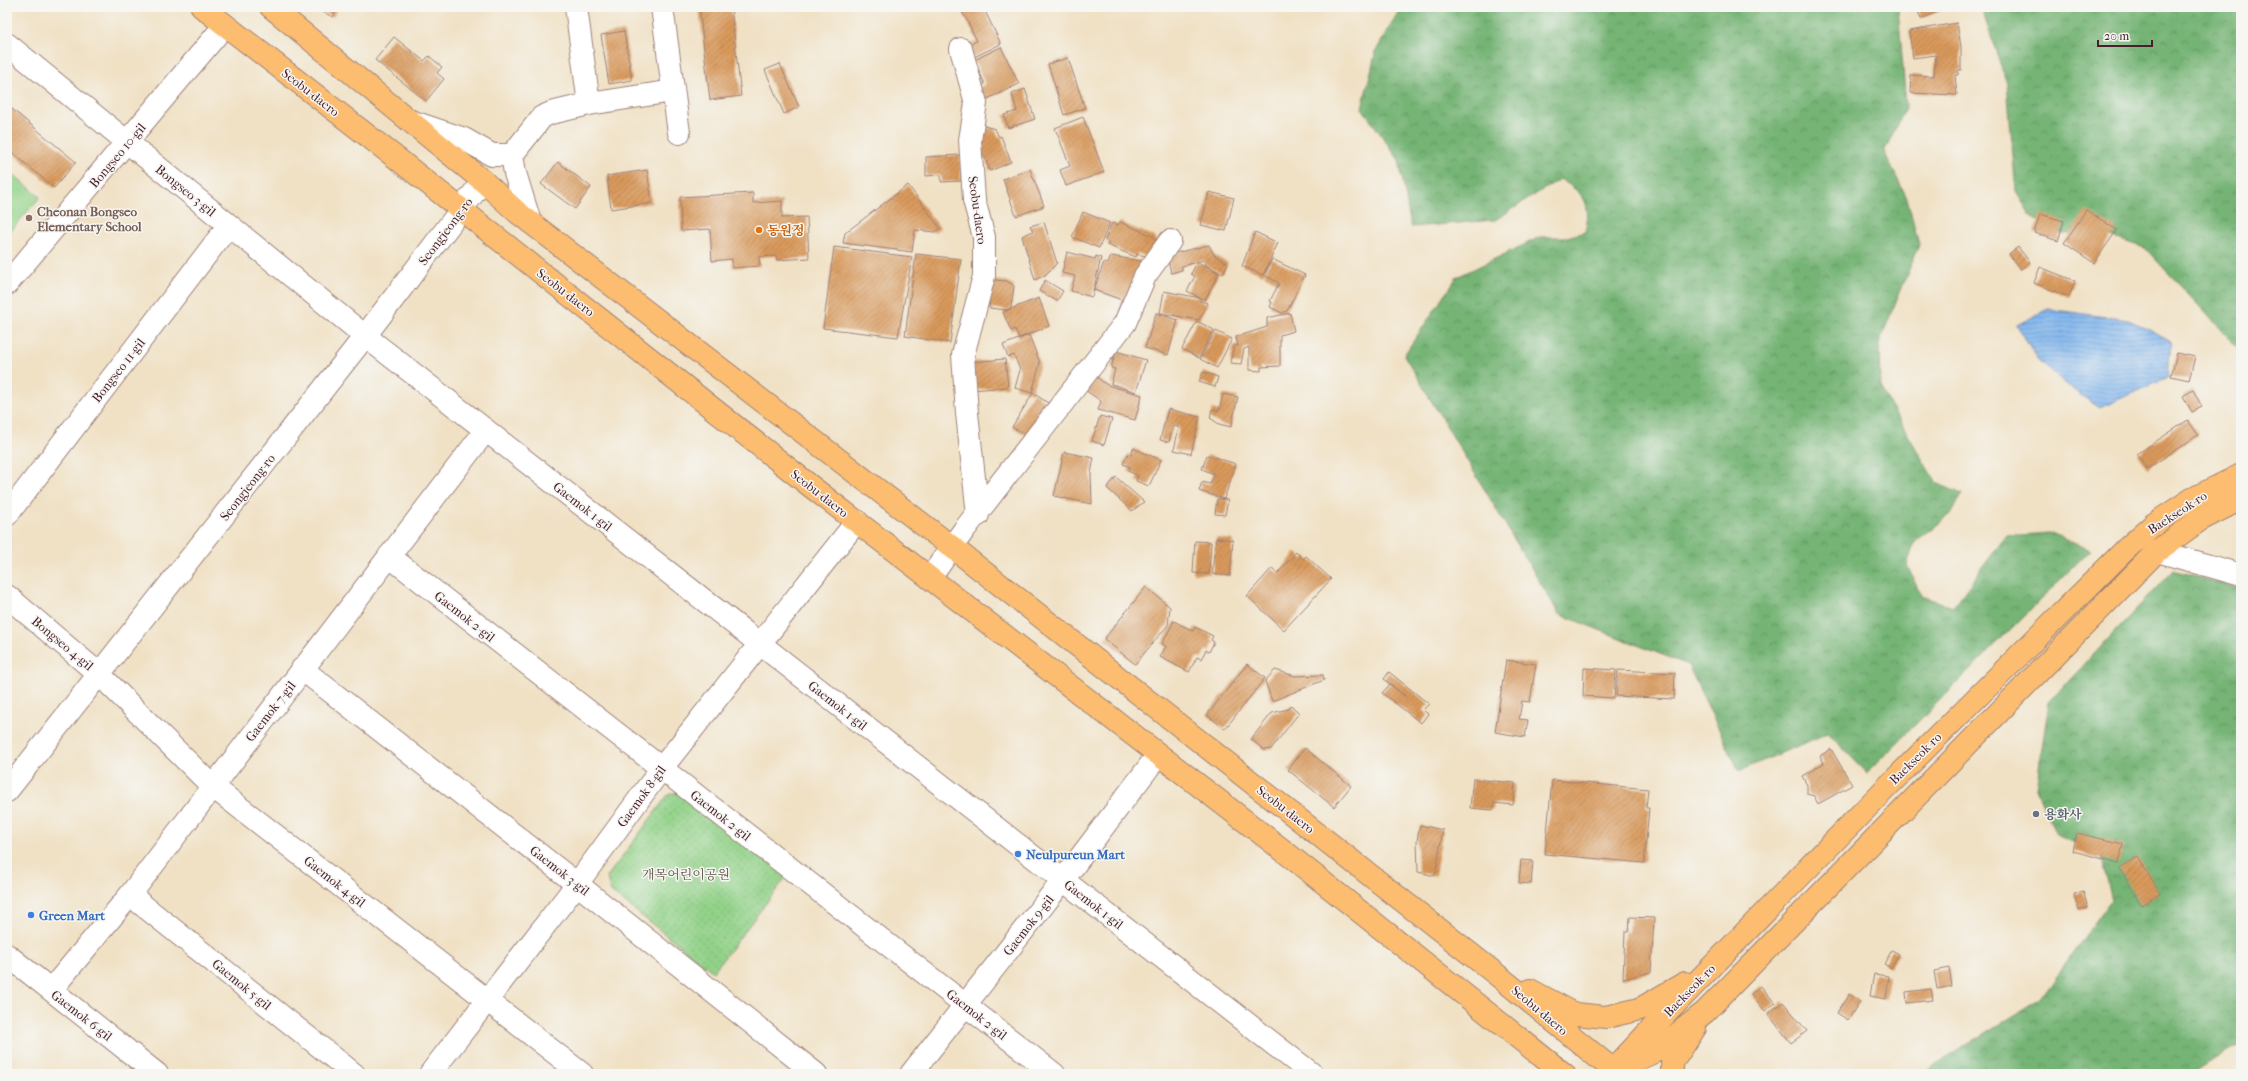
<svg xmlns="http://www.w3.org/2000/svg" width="2248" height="1081" font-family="'IM FELL French Canon','Noto Serif KR',serif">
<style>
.grass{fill:#92d288;stroke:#6e785a}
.forest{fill:url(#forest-crowns);stroke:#606a50}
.park{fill:url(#park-dots);stroke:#6e785a}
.water{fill:url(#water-rules);stroke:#646a8c}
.building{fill:url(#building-hatch)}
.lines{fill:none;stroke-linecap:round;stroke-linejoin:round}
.minor-casing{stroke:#9d8078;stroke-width:24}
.major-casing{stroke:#9d8078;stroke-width:24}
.minor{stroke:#fff;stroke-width:22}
.major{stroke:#fcbd6f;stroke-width:22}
.education-dot{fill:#8d6e63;stroke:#f6f6f2;stroke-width:1.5}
.food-dot{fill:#e8710a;stroke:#f6f6f2;stroke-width:1.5}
.worship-dot{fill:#6b7280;stroke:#f6f6f2;stroke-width:1.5}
.shop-dot{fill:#3f7fe0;stroke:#f6f6f2;stroke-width:1.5}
.labels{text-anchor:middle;stroke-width:3;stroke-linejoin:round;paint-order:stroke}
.street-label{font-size:13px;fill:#4a1f2b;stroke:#f6f6f2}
.education-label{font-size:13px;font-weight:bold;fill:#785e54;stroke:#f6f6f2;text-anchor:start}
.food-label{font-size:13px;font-weight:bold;fill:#c56008;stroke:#f6f6f2;text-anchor:start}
.worship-label{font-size:13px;font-weight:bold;fill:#5b616d;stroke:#f6f6f2;text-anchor:start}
.shop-label{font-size:13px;font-weight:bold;fill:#366cbe;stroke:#f6f6f2;text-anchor:start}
.park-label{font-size:13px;fill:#605547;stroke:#f6f6f2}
</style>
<defs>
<pattern id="forest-crowns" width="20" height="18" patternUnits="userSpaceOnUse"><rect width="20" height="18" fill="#75b474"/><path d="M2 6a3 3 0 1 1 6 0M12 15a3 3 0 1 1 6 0" fill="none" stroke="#62925f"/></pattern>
<pattern id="park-dots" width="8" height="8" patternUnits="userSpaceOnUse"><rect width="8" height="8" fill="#92d288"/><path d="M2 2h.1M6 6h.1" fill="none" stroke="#7fb476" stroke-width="1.8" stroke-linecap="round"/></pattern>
<pattern id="water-rules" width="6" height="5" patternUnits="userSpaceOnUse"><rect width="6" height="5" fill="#7fb5ee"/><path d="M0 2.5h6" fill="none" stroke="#6a93c1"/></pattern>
<pattern id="building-hatch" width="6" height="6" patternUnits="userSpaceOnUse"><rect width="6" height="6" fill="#d99a5b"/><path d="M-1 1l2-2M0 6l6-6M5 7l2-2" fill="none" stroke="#b27d4b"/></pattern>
</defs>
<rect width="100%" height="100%" fill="#f6f6f2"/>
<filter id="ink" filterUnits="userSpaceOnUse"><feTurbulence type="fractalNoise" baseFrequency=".025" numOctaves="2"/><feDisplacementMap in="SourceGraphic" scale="8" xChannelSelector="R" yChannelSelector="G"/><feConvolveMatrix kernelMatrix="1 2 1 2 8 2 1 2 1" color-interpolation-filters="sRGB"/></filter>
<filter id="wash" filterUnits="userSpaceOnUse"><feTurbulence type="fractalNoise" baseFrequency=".012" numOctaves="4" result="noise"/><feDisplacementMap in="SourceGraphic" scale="16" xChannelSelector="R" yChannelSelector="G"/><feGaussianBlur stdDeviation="0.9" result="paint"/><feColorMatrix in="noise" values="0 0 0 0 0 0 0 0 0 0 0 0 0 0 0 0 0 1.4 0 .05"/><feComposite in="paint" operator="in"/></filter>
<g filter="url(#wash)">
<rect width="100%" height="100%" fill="#f0e1c5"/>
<path class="grass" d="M7,169L40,197L7,235Z"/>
<path class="forest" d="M1401,7H1898L1906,106L1884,152L1907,198L1919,245L1879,343L1880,387L1936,483L1962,494L1951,514L1915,542L1907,565L1921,596L1953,607L2006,536L2049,533L2090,550L1867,773L1828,733L1739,771L1688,665L1559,614L1404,355L1457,277L1540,237H1567L1585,232C1592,201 1584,194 1560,179L1495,220L1411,227L1399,160L1362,108L1376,51Z
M1981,7H2228L2241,13V351L2145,248L2099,233L2057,234L2031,216L2016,192L2007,84Z
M2173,570L2241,589V1046L2231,1049L2191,1074H1926L1933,1066L2039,1000L2111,900L2100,853L2056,835L2036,788L2049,702Z"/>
<path class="park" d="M680,791L787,876L713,972L610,891L607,877L668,795Z"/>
<path class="water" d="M2048,309L2128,320L2147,328L2171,342L2168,377L2100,408L2069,387L2038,360L2017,325Z"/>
<g id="blocks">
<path class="building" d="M313,7H338L333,17Z
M699,7H731L741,96L710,100Z
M960,7H983L1001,44L968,60L963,48L977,41Z
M1916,7H1949L1921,19Z
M1957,23L1961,47V70H1958V75H1955L1957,95L1910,93L1911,75L1934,76L1936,55L1913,58L1909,31Z
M624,31L632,80L609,84L601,35Z
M394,37L424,61L429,56L442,67L437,73L444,79L426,101L375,60Z
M1001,47L1019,84L981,102L975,90L985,84L974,60Z
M1068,58L1085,108L1064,115L1048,64Z
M780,64L799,107L784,114L765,70Z
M1025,89L1035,119L1008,128L1004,115L1017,111L1012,94Z
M7,105L76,162L54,188L7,148Z
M1083,117L1104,172L1066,186L1060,170L1070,166L1055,128Z
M984,126L995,129L999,137L1001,136L1011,162L990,171L979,143Z
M960,155L961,181L941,182V175L926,176V157Z
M558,162L591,187L575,209L541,184Z
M1030,169L1044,206L1016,216L1003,179Z
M647,170L652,203L611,209L607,176Z
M908,185L940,228L935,232L915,230L912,252L843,243L845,233Z
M1209,192L1234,198L1226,231L1201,225Z
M753,193V203L782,201V218L807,217L809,258L777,260L776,256L759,257L760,266L732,268V259L712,261L710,229L681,231L680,197Z
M2086,210L2117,230L2094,263L2064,243Z
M1083,212L1110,223L1099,248L1072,237Z
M2040,214L2064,221L2058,241L2034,233Z
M1044,222L1057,263L1045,275L1035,280L1022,236L1033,231L1030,226Z
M1120,222L1155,237L1154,239L1160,241L1153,258L1137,254L1136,257L1107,245L1109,242L1105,240L1112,223L1118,225Z
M1255,232L1278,243L1263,275L1242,266Z
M1209,245L1214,255L1228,263L1223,274L1206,265L1204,260L1182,266V270L1171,273L1167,255Z
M834,247L912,257L898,337L823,328Z
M2018,247L2030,262L2021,269L2009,254Z
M1067,252L1095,259L1096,256L1101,258L1092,297L1071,291L1075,276L1062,273Z
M916,254L961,259L950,343L905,336Z
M1111,256L1147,262L1128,315L1118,311L1122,300L1094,290L1104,262L1108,264Z
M1272,259L1305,275L1287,311L1282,313L1270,307L1272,302L1270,301L1279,283L1264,275Z
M1197,262L1219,273L1205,300L1201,298L1200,301L1208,303L1199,320L1160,313L1164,291L1200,298L1187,291L1195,276L1191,274Z
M2040,267L2075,281L2069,297L2034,283Z
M994,280L1007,281L1014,286L1011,308L1007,310L989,308L991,286H993Z
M1045,280L1063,291L1057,301L1039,291Z
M1039,298L1049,326L1019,338L1015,329L1011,331L1003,312Z
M1156,313L1178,320L1168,355L1145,348Z
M1290,313L1294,331L1280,335V366L1261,367V371L1249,370V347L1244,349L1241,364L1230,363L1234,345L1238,346L1236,337L1267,327V318Z
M1197,321L1214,330L1199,358L1182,349Z
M1216,331L1232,339L1217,368L1200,359Z
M1029,335L1040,363L1032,393L1015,388L1020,370L1014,355L1008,357L1003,345Z
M1116,351L1146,360L1136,392L1111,384L1115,369L1111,368Z
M2177,353L2195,357L2189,380L2171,376Z
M1005,359L1008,387L972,390L970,362Z
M1203,372L1218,377L1215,387L1199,382Z
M1095,376L1107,385L1142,395L1135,420L1098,410L1101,401L1085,390Z
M2193,390L2202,407L2192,412L2183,396Z
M1033,393L1051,405L1031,438L1012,427Z
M1223,394L1238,397L1231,427L1219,424L1210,418L1212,409L1219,411Z
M1168,409L1200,417L1191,454L1174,450L1179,427L1173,426L1169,442L1160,440Z
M1100,416L1112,419L1104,445L1092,441Z
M2188,420L2198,435L2147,469L2137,454Z
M1133,448L1161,460L1149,486L1136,481L1138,476L1128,471L1130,467L1123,464L1128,454L1131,455Z
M1064,452L1094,458L1091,473L1092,504L1054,496Z
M1207,455L1236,464L1224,499L1199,491L1202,482L1210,484L1214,474L1202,469Z
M1116,477L1144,502L1132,511L1107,488Z
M1217,499L1228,500L1225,515L1215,514Z
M1216,538L1233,540L1230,576L1212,574Z
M1195,541L1211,542L1209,574L1193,573Z
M1296,552L1303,559L1306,556L1331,579L1284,630L1247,596L1272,568L1278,573Z
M1146,587L1170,607L1168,625L1135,664L1104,639Z
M1174,621L1193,631L1195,627L1213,636L1211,640L1214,642L1209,652L1206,650L1201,659L1197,657L1189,672L1160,657L1166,646L1162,644Z
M1506,660L1536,664L1530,702L1522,701L1519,719L1528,720L1525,737L1495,732Z
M1247,664L1265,678L1225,729L1207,715Z
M1584,668L1616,670L1614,698L1583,696Z
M1275,670L1295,676L1323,675L1324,680L1272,701L1265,681Z
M1618,670L1675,673L1674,699L1616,696Z
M1389,672L1429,704L1423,710L1428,714L1421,723L1382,693L1390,684L1406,697L1384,679Z
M1291,705L1299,713L1271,749L1264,750L1251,739L1272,713L1288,709Z
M1305,748L1351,786L1334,807L1288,770Z
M1831,749L1852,785L1818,804L1814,796L1807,794V785L1802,776L1824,763L1820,756Z
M1473,779L1515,783L1513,805L1494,803L1493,810L1470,808Z
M1552,780L1648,789L1646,808H1649L1644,863L1545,854Z
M1420,825L1443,830L1435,876L1418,872L1417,840Z
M2077,833L2123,844L2119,863L2073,851Z
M2138,857L2160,894L2141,905L2120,868Z
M1521,860L1533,861L1531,884L1519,883Z
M2083,891L2088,908L2079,911L2074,894Z
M1630,917L1654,918L1651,972L1623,979L1625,932H1629Z
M1892,950L1899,954L1891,968L1884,964Z
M1949,968L1952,986L1937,989L1934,971Z
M1874,974L1889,976L1886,999L1870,996Z
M1761,986L1775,1003L1765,1011L1751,994Z
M1931,989L1933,1000L1907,1003L1906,992Z
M1849,994L1860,1001L1848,1020L1837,1013Z
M1783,1002L1807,1031L1791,1043L1768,1014Z"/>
</g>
</g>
<g filter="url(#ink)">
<use href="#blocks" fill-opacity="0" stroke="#9d8078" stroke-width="1"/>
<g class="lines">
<g class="minor-casing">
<path id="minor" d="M576,7L589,104
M662,7L679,133
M7,44L365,336L1312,1074
M961,49L976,103L970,140L974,200L984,237V276L963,355L967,413L978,515
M410,121L464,139L492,155H512
M530,222L515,173L512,155L542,117L551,113L589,104L673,91
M7,284L225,25
M7,515L229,225
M2157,551L2241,575
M389,556L1054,1074
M930,578L964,530L1125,323L1145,276L1170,241
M7,596L100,675L212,786L582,1074
M302,669L577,884L816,1074
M7,791L365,336L483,181
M130,895L354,1074
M7,955L157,1074
M51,990L130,895L486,430
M430,1074L577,884L661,769L857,521
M911,1074L1063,880L1158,755"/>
</g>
<g class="major-casing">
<path id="major" d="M202,7L395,157L813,488L1280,848L1564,1074
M271,7L483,181L517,212L952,547L1501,978L1618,1074
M1530,990L1575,1014L1606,1017L1640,1009L1685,983
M1622,1067L1656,1051L1705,1012L2157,551L2200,520L2241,499
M1613,1070L1655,1025L1884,790L2126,549L2154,524L2192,499L2241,475
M1672,1074V1063L1695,1028"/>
</g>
<use href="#minor" class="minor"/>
<use href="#major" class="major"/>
</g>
</g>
<circle class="education-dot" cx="29" cy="218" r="4"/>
<circle class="food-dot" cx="759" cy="230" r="4"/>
<circle class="worship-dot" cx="2036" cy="814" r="4"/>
<g class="shop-dot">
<circle cx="1018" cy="854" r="4"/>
<circle cx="31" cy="915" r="4"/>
</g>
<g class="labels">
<g class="street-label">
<text transform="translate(311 92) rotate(38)" y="5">Seobu-daero</text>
<text transform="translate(117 155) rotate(-50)" y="5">Bongseo 10-gil</text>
<text transform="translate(186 190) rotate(39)" y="5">Bongseo 3-gil</text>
<text transform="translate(978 210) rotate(82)" y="5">Seobu-daero</text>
<text transform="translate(445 231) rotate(-53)" y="5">Seongjeong-ro</text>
<text transform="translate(566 292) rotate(38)" y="5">Seobu-daero</text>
<text transform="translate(118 370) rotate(-52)" y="5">Bongseo 11-gil</text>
<text transform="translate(247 487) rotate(-52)" y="5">Seongjeong-ro</text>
<text transform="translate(820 493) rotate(38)" y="5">Seobu-daero</text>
<text transform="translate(583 506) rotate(38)" y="5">Gaemok 1-gil</text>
<text transform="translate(2177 512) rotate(-33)" y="5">Baekseok-ro</text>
<text transform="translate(465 616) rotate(38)" y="5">Gaemok 2-gil</text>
<text transform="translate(63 643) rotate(40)" y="5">Bongseo 4-gil</text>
<text transform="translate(838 705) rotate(38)" y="5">Gaemok 1-gil</text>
<text transform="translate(270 711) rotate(-52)" y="5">Gaemok 7-gil</text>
<text transform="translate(1915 758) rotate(-45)" y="5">Baekseok-ro</text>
<text transform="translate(641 796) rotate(-54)" y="5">Gaemok 8-gil</text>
<text transform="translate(1286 809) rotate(38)" y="5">Seobu-daero</text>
<text transform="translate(721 815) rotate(38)" y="5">Gaemok 2-gil</text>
<text transform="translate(560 870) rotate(38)" y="5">Gaemok 3-gil</text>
<text transform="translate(335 881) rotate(38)" y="5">Gaemok 4-gil</text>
<text transform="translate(1094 904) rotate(38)" y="5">Gaemok 1-gil</text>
<text transform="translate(1028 925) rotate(-52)" y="5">Gaemok 9-gil</text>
<text transform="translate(242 984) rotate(39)" y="5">Gaemok 5-gil</text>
<text transform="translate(1689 990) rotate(-46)" y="5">Baekseok-ro</text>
<text transform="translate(1540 1010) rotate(40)" y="5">Seobu-daero</text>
<text transform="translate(977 1014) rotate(38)" y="5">Gaemok 2-gil</text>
<text transform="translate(82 1015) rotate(38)" y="5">Gaemok 6-gil</text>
</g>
<g class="education-label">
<text x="37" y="216">Cheonan Bongseo<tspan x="37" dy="15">Elementary School</tspan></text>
</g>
<g class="food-label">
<text x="767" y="235">동원정</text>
</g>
<g class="worship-label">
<text x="2044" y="819">용화사</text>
</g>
<g class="shop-label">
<text x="1026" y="859">Neulpureun Mart</text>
<text x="39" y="920">Green Mart</text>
</g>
<g class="park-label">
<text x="686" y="879">개목어린이공원</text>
</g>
</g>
<rect width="2248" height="1081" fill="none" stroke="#f6f6f2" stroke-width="24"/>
<path d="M2098 40v6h54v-6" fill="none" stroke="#4a1f2b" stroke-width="2"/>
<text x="2104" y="40" font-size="12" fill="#4a1f2b" stroke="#f6f6f2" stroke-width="3" paint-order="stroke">20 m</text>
</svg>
